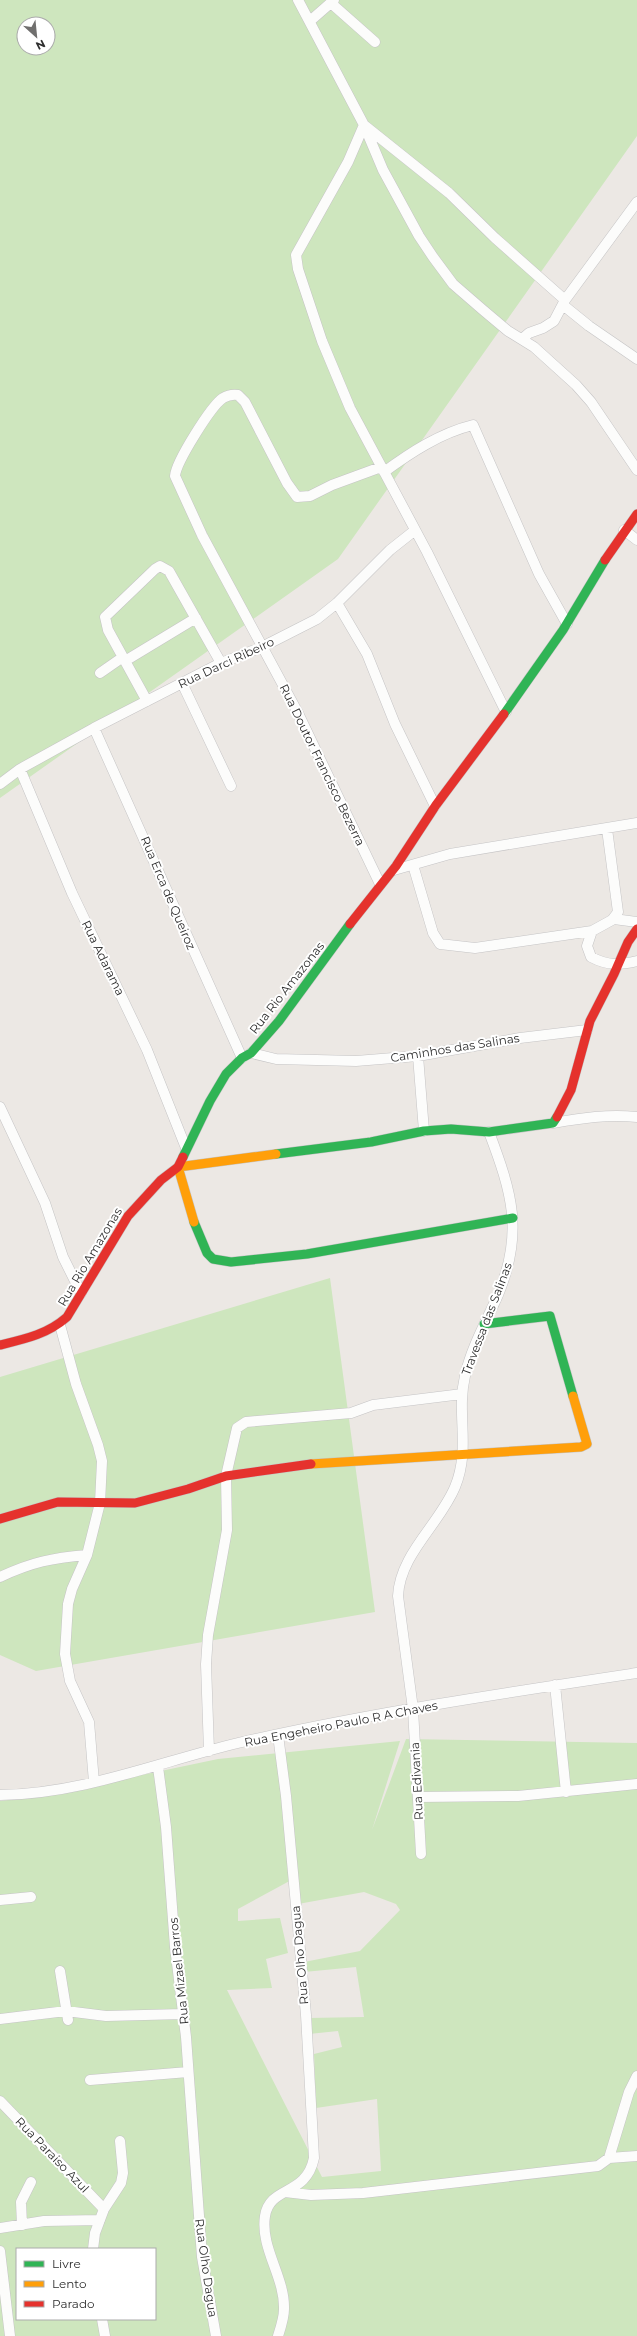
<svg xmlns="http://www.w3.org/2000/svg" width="637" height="2336" font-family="Montserrat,sans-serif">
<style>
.green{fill:#cee6be;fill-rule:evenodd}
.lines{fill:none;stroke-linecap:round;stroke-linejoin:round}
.street-casing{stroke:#c5c4c5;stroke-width:11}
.fast-casing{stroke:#c5c4c5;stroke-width:10}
.slow-casing{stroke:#c5c4c5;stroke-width:10}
.jam-casing{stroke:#c5c4c5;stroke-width:10}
.street{stroke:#fcfcfb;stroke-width:10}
.fast{stroke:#30b455;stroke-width:9}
.slow{stroke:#ff9f0a;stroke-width:9}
.jam{stroke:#e5322d;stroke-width:9}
.labels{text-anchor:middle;stroke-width:4;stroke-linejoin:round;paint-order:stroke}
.street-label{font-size:12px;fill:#2e2e2e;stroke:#fff}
</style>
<rect width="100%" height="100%" fill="#ece8e4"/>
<path class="green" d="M0,0H637V136L338,559L0,798ZM24,24H48V48H24Z
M330,1278L375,1612L36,1671L0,1655V1377Z
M406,1739L637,1743V2336H0V1801L42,1796L218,1759L400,1741L372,1830ZM295,1878L298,1904L364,1892L396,1904L400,1910L360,1951L304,1962V1972L356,1967L364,2017L309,2018V2034L338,2031L342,2047L314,2054L316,2108L377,2099L381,2171L322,2177L227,1990L272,1988L266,1959L288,1953L280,1918L238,1921V1909ZM17,2249H155V2319H17Z"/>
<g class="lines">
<g class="street-casing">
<path id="street" d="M298,0L364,125L383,170L419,236L433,257L453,284L483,310L508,331L534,347L576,385L591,402L637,470
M332,4L375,42
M310,21L334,0
M364,125L348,162L296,255L298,269L322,341L350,408L427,552L506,712
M364,125L449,193L495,238L565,300
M563,305L589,326L637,359
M522,339L529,333L543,328L554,321L565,300L637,202
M384,472C410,453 440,433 473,425L539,574L567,624
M624,530L637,540
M337,603L367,654L395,724L435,806
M125,661L196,618
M100,673L123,657
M182,683L231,786
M147,701L108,630L105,617L155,569L160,566L169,571L221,663
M94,728L242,1058
M20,769L72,893L147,1050L186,1148
M0,784L20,769L94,728L221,663L262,647L317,619L337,603L390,550L414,531
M607,829L618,912L612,920L592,931L587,946L591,957C608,966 620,965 637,961
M413,865L433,933L440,944L475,948L592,931
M394,870L450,854L637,823
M380,884L297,711L202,535L175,476C176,462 211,406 223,398C228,395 232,394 238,395L245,402L287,483L297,497L310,496L332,485L381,467
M614,919L637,922
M251,1053L276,1059L356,1061L418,1056L520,1038L587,1030
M418,1056L424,1131
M0,1107L45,1203L63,1257L81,1293
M553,1123C582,1118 608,1114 637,1117
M60,1325L76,1384L98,1445L102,1461L100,1503L87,1555L72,1589L68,1604L65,1654L70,1681L89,1722L94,1782
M0,1577C32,1562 52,1558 87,1555
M555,1685L566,1792
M209,1751L206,1664L208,1635L227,1530L226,1476L237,1428L246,1422L351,1413L373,1405L462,1394
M158,1767L166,1827L175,1947L186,2037L202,2257L216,2336
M0,1795C82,1794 159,1762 238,1743C370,1713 504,1693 637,1673
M419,1797L518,1796L637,1784
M421,1854L413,1709L398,1596C400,1554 439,1525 455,1487C471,1448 456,1414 465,1376C471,1348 486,1322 498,1295C524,1232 512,1193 489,1132
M0,1900L31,1897
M60,1971L68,2020
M0,2019L66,2011L106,2016L183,2014
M90,2080L188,2072
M0,2101L104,2209
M609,2158L637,2156
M285,2192L311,2195L363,2193L598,2166L609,2158L629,2092L637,2076
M22,2225L21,2202L31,2182
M0,2228L44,2221L100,2220
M93,2249L95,2233L104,2209L121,2183L123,2173L120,2141
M0,2251L10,2336
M102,2319L105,2336
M278,2336C281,2327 284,2318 284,2309C285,2277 260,2248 265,2216C270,2185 306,2197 314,2158L306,2015L286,1796L278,1735"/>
</g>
<g class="fast-casing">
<path id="fast" d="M504,714L563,630L605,560
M276,1154L371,1142L424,1131L451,1129L489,1132L553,1123L557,1117
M183,1157L210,1101L226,1074L242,1058L251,1053L279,1021L350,924
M194,1222L207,1253L213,1259L231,1262L307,1254L513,1218
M484,1324L550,1316L573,1396"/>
</g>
<g class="slow-casing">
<path id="slow" d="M194,1222L178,1167L276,1154
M311,1464L581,1447L587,1444L573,1396"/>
</g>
<g class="jam-casing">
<path id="jam" d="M605,560L637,514
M350,924L396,866L436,805L504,714
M557,1117L571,1090L590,1021L614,974L628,942L637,929
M0,1345C25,1339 48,1334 67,1317L128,1216L161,1180L178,1167L183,1157
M0,1519L58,1502L135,1503L188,1489L226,1476L311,1464"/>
</g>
<use href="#street" class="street"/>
<use href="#fast" class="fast"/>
<use href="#slow" class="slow"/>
<use href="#jam" class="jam"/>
</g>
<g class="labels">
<g class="street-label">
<text transform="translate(226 663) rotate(-25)" y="4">Rua Darci Ribeiro</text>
<text transform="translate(322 765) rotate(64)" y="4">Rua Doutor Francisco Bezerra</text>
<text transform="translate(168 893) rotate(67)" y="4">Rua Erca de Queiroz</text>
<text transform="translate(103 958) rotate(64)" y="4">Rua Adarama</text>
<text transform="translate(287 988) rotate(-52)" y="4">Rua Rio Amazonas</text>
<text transform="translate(455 1048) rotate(-9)" y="4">Caminhos das Salinas</text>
<text transform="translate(90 1257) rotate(-59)" y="4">Rua Rio Amazonas</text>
<text transform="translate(487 1319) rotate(-69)" y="4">Travessa das Salinas</text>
<text transform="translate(341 1724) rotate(-11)" y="4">Rua Engeheiro Paulo R A Chaves</text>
<text transform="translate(417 1781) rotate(-93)" y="4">Rua Edivania</text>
<text transform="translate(300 1955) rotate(-95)" y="4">Rua Olho Dagua</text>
<text transform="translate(179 1971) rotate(-96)" y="4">Rua Mizael Barros</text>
<text transform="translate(52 2155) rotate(46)" y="4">Rua Paraiso Azul</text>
<text transform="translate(206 2268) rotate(82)" y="4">Rua Olho Dagua</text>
</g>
</g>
<rect x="16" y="2248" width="140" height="72" fill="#ffffff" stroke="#ababab"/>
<rect x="24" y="2261" width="20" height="6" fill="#30b455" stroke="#ababab"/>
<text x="52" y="2268" font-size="12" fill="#2e2e2e">Livre</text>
<rect x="24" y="2281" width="20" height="6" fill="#ff9f0a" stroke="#ababab"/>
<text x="52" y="2288" font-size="12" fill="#2e2e2e">Lento</text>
<rect x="24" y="2301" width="20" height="6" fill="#e5322d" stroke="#ababab"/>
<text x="52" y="2308" font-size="12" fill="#2e2e2e">Parado</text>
<g transform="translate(36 36) rotate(153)"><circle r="19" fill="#ffffff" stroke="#ababab"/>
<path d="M0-3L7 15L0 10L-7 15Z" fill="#706f6e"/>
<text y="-6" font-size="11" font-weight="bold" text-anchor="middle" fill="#2e2e2e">N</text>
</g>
</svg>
